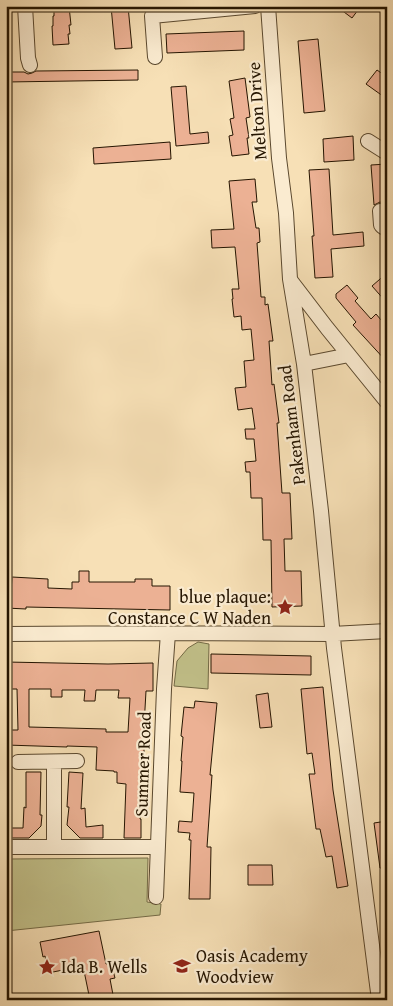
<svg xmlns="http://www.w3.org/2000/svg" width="393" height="1006" font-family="'Gentium Book Plus',serif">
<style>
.green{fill:#c2c18a;stroke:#746b46}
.building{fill:#ecb194;stroke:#251501;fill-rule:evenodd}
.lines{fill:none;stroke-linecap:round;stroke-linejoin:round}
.minor-casing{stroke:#5a482e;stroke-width:16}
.minor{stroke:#faebd0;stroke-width:14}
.labels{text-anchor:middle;stroke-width:4.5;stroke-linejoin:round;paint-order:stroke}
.street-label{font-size:18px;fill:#251501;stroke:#faebd0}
.poi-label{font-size:18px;fill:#251501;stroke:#faebd0;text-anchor:start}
</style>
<rect width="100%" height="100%" fill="#f7e0b6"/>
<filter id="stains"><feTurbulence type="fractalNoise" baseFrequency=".004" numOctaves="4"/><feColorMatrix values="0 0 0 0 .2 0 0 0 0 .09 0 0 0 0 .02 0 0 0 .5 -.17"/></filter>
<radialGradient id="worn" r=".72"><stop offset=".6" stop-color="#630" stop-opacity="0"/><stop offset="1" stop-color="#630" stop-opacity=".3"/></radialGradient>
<path class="green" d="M198,642L209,644L208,689L174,686L177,661L188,648Z
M148,858L147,902L161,904L160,915L6,931V859Z"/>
<path class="building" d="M56,6H69L71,25H69L70,34H68L69,44L53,45L52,26H53V16H54V7Z
M111,6H128L132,48L115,49Z
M336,6H361L352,18Z
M244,31V50L167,53L166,34Z
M318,39L325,111L304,113L298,41Z
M138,70V80L6,82V72H24L28,74L32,73L36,71Z
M377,70L387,77V99L366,84Z
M245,78L250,117L246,118L249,138H247L249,154L232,156L229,136L233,135L230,119L234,118L229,81Z
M186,86L190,134L208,132L209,143L176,146L171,87Z
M353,136L354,160L324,162L323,139Z
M170,142L171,159L94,164L93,148Z
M387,164V206L383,203L380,202L374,205L371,165Z
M329,169L333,235L363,232L364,246L331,249L333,277L315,278L312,236H314L309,170Z
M255,179L257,202H252L256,228H259L260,242L257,243L261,297H265V305L268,304L273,341H269L272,385L274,384L279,423H277L282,493H290L292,539H284L285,571H301L302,606L272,607L271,540H263L262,498H251L250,472H246L245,462L256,461L254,439H246L245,429H255L252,408L238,410L235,388L246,387L244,361L254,360L251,329L242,330L241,316L234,317L232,299H233L232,289H239L235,247L212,248L211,230L234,229L229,181Z
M387,273V303L372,286Z
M347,285L358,298L355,301L371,319L376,314L387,327V362L353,325L356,322L336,298V294Z
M79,571H89V582H135V579H152V586H170V610L26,607V609L6,608V592H11L12,577L48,579V588L72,589V582H79Z
M211,654L311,656V675L211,673Z
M6,662L108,664L153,663V691H146L143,744H144V763L140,819H141V838H124L126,784L117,783V772H114V771L96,770L97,747L67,746V747L6,745V730H18L17,689H6ZM29,689H51V697H62V690H85L84,701H95L96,690H119L118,698H130L128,732H106V729L29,727Z
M323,687L333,790L348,886L337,888L332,856L326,857L320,829H316L309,774H315L312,753L307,754L301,689Z
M268,693L272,727L260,728L256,695Z
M195,701L217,703L210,775H212L207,847H211L210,899H189L191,840H189L190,833L178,832L179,821L192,822L194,793L180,792L182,761H181L183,737L181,736L184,707L194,708Z
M26,772H41L40,815H42L41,826L29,838H7V828H23L24,807L26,808Z
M69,772L83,773L81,809L85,808L86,827L103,825V838H80L67,825L69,807H67Z
M387,821V868H380L374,823Z
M248,865H272L273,885H248Z
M99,931L106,964L111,963L115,978L110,979L114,1000H90L83,966L48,973L45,956L43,957L40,942Z"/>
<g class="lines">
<g class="minor-casing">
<path id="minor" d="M25,6L28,58L30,65
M268,6L279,158L286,213L290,279L304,364L321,511L334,648L379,1000
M155,57L152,16L255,6
M368,141L387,153
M380,211L381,225L383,227L387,226
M291,281L327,328L387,402
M304,364L349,355
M6,634L168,633L332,634L387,631
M18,762L77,761
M54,762V847
M6,847H158
M156,897L164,689L168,633"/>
</g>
<use href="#minor" class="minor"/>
</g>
<defs>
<g id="sight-bare" transform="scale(1.35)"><path d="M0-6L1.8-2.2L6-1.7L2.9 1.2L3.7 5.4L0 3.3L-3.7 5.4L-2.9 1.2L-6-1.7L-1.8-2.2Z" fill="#8f2418" stroke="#faebd0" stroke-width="2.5" paint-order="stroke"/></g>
<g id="school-bare" transform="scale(1.35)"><path d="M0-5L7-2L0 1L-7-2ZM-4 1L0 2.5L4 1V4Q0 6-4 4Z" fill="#8f2418" stroke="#faebd0" stroke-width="2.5" paint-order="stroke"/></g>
</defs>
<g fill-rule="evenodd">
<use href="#sight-bare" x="285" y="607"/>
<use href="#school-bare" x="182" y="966"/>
<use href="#sight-bare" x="47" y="967"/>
</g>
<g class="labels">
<g class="street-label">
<text transform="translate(257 111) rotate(-94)" y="6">Melton Drive</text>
<text transform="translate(292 425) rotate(-97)" y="6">Pakenham Road</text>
<text transform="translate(143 764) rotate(-88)" y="6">Summer Road</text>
</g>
<g class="poi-label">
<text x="271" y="603" text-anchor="end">blue plaque:<tspan x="271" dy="21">Constance C W Naden</tspan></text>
<text x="196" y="962">Oasis Academy<tspan x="196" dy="21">Woodview</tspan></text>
<text x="61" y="973">Ida B. Wells</text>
</g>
</g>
<rect width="393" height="1006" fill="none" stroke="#f7e0b6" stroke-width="25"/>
<rect x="8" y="8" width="378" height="991" fill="none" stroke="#251501" stroke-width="2.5"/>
<rect x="12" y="12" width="368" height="981" fill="none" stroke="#251501"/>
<rect width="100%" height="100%" filter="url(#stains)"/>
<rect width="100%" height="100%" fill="url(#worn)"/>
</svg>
